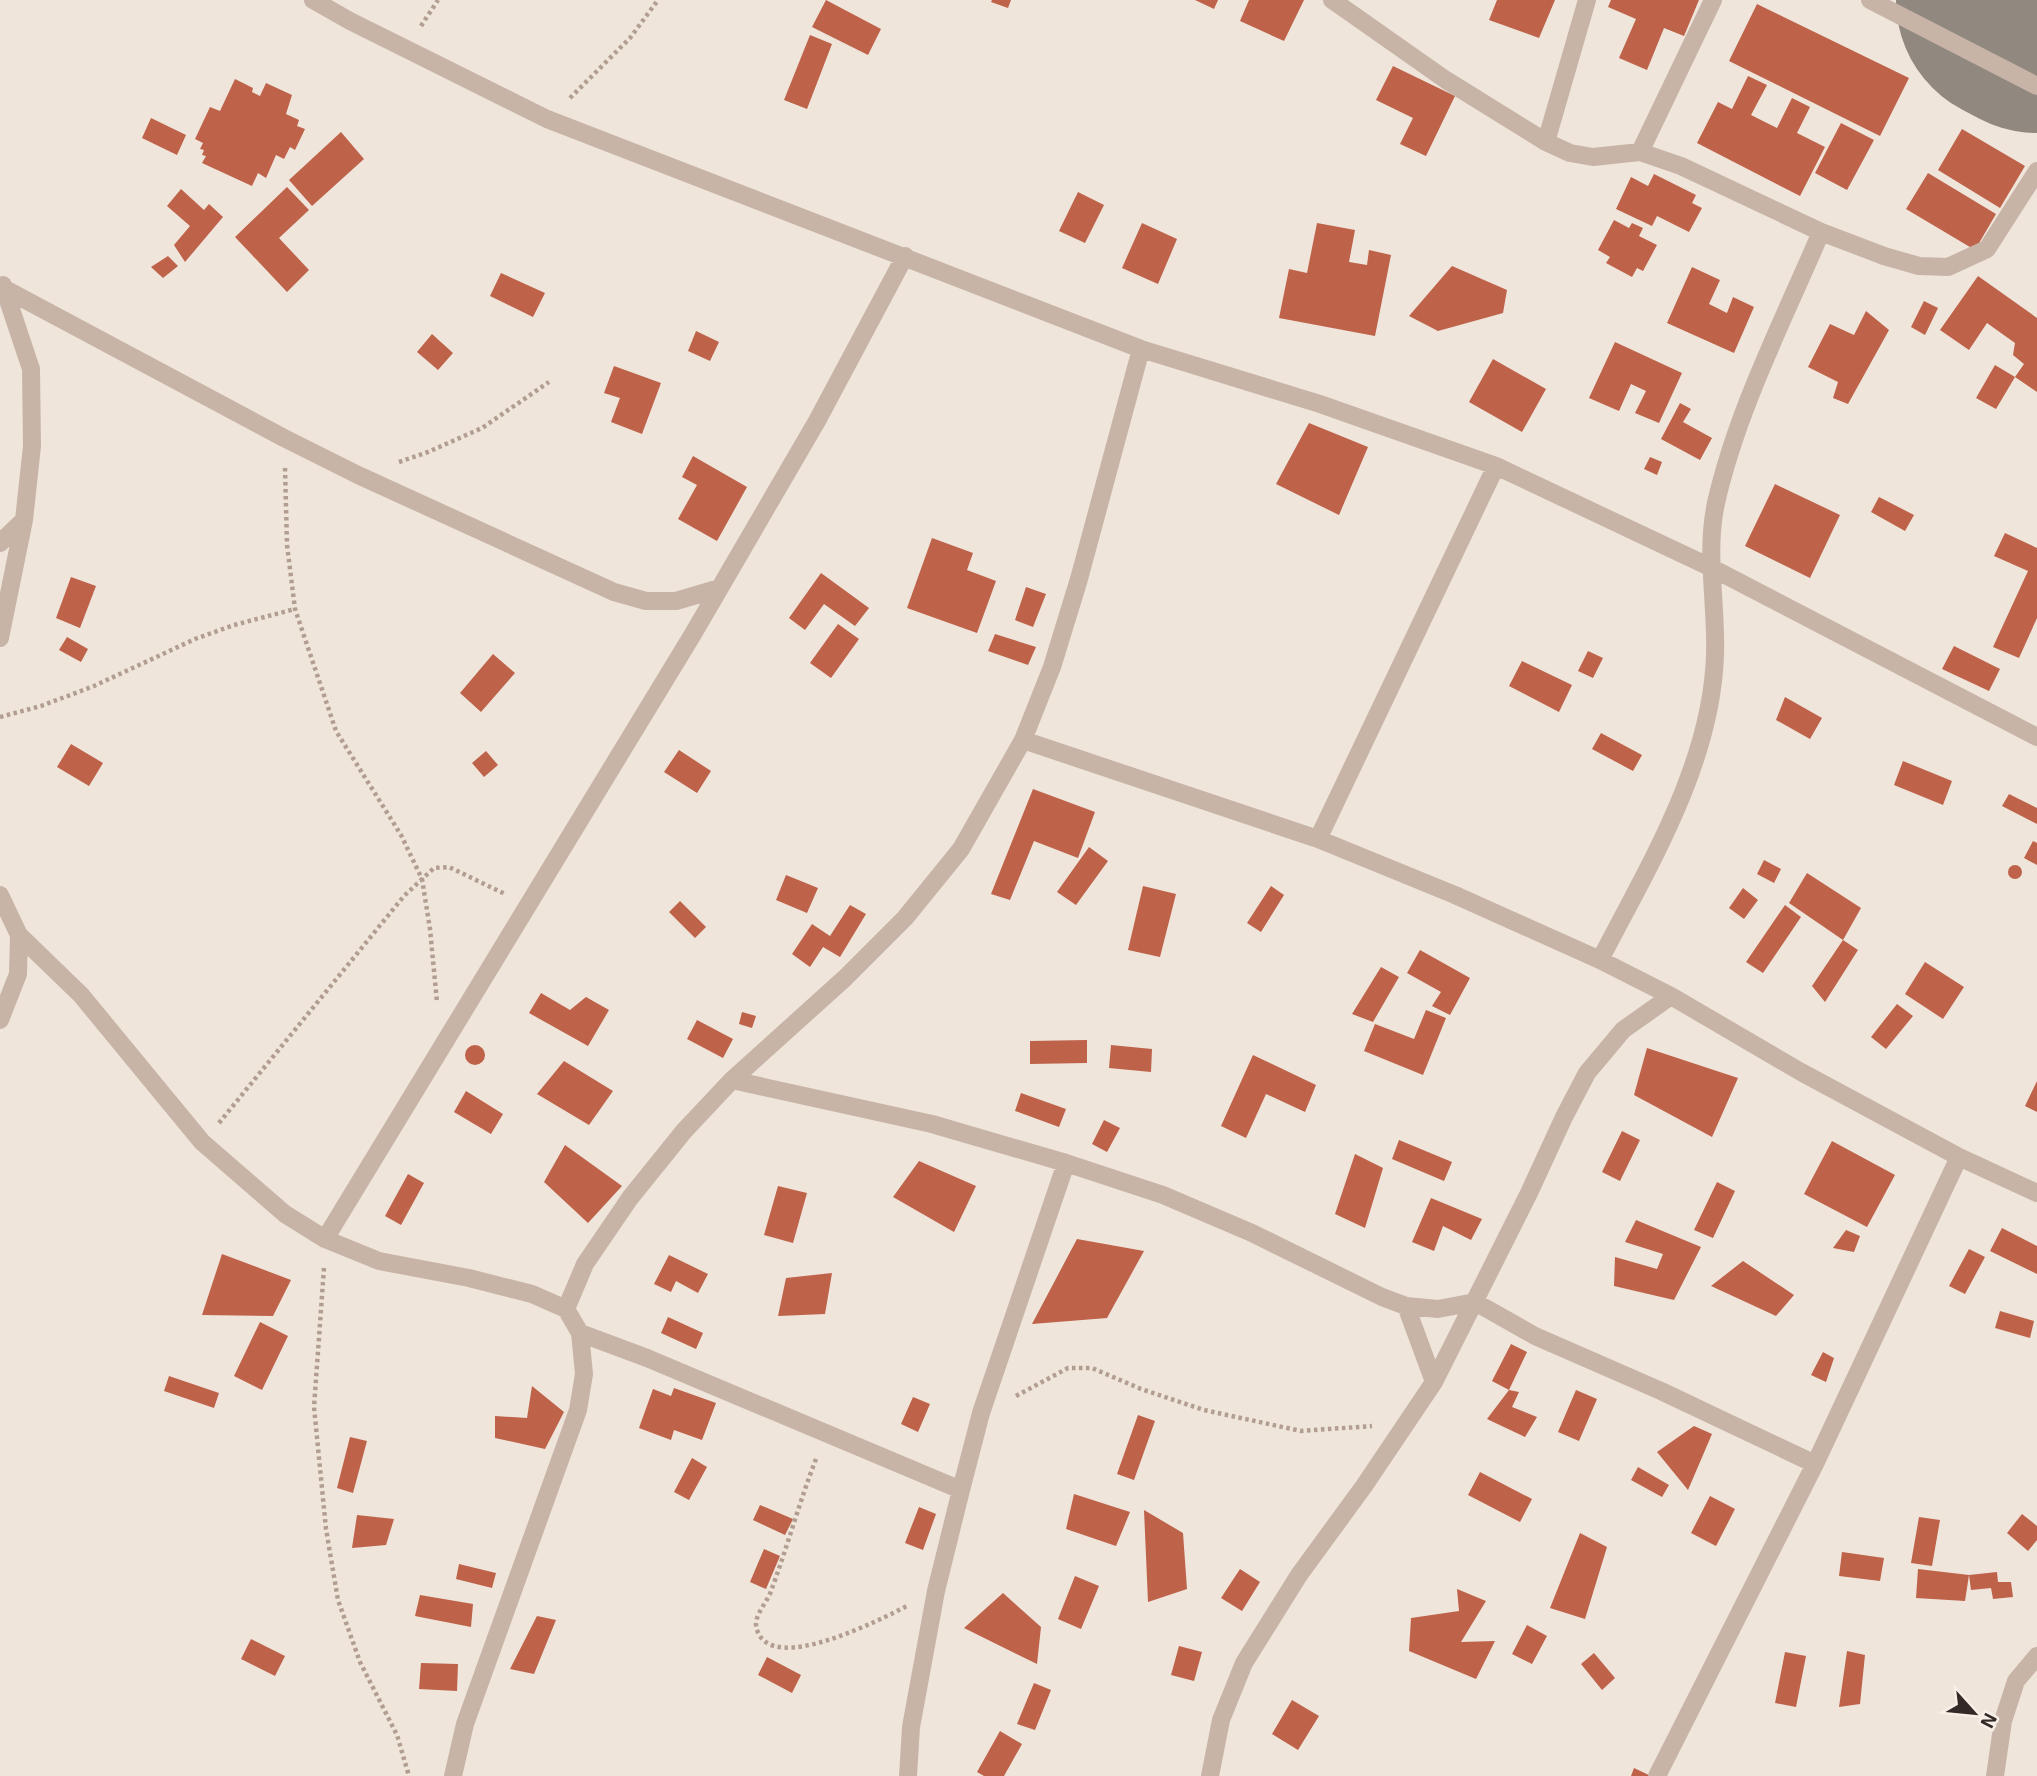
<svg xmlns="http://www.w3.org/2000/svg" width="2037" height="1776" font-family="'Exo 2',sans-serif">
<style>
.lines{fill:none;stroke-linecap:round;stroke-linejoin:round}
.runway{stroke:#918880;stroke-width:248}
.building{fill:#be624a}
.path{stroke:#b29e91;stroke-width:4.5;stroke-dasharray:3.5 3.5;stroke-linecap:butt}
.minor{stroke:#c7b4a7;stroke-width:18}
</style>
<rect width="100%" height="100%" fill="#efe5da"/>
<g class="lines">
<path class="runway" d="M2020,0L2037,9"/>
</g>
<path class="building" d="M826,0L881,29L868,55L812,27Z
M992,0H1011L1008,8L991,2Z
M1195,0H1218L1214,9Z
M1249,0H1304L1284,41L1240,21Z
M1497,0H1555L1539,38L1489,20Z
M1611,0H1699L1684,36L1664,28L1647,70L1619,58L1636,19L1608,7Z
M1757,4L1909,78L1880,136L1729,61Z
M810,35L832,44L807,109L784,100Z
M1393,66L1455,96L1426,156L1400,144L1413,118L1376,100Z
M1748,76L1767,85L1751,115L1777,128L1792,98L1810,107L1797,133L1825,147L1800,196L1697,143L1718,102L1732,109Z
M235,79L253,88L252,92L260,96L266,83L292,95L286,114L299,120L297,126L305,129L295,150L290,147L284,159L276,155L266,178L258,173L252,186L202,163L206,156L202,155L204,150L200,149L203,143L195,139L210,107L220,111Z
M151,118L186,135L177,155L142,138Z
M1841,123L1874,140L1847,190L1815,173Z
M1962,129L2025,166L2000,208L1938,170Z
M341,132L364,159L312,206L289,180Z
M1928,173L1996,214L1975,250L1906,209Z
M1654,174L1696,195L1692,203L1702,208L1689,232L1657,216L1652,226L1616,209L1631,177L1648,186Z
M287,187L309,210L279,238L309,270L287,292L235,237Z
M181,189L204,210L209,204L223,217L185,262L174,245L190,226L167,206Z
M1078,192L1104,205L1085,243L1059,231Z
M1614,220L1629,228L1632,223L1643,228L1639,236L1657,245L1643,271L1637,268L1632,277L1606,263L1610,257L1598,250Z
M1142,223L1177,239L1158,284L1122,268Z
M1317,223L1355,230L1349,262L1367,265L1369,250L1391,255L1375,336L1279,318L1289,269L1307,273Z
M168,256L178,266L163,278L151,267Z
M1452,266L1507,290L1503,313L1438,331L1409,316Z
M1692,267L1720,280L1709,304L1727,313L1733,297L1754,307L1734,353L1667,323Z
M501,273L545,293L533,317L490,296Z
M1978,276L2037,318V392L2015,377L2024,364L2013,355L2015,343L1987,323L1969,350L1940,330Z
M1924,301L1938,308L1925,335L1911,327Z
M1866,311L1889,330L1848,404L1833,398L1838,382L1808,367L1830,324L1854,335Z
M696,331L719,342L710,361L688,351Z
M432,334L453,353L438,370L417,352Z
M1615,342L1682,373L1659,423L1635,413L1646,391L1631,384L1619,411L1589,398Z
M1493,359L1546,389L1522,432L1469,402Z
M1995,365L2015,377L1996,409L1976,398Z
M614,366L661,383L642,434L611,422L620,398L604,393Z
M1680,403L1691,409L1683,422L1712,438L1700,460L1661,439Z
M1309,423L1368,447L1339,515L1276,484Z
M693,456L747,487L717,541L678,519L697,485L682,477Z
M1650,457L1662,462L1657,475L1644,469Z
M1775,484L1840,515L1810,578L1745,546Z
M1879,497L1914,515L1905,531L1871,512Z
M2005,533L2037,548V618L2019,658L1993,647L2028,571L1994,556Z
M932,538L973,553L967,570L996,581L977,633L907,608Z
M821,573L869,608L855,626L824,604L805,630L789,618Z
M71,577L96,586L80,628L56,618Z
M1026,587L1046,594L1033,627L1015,620Z
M838,624L859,639L831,678L810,663Z
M995,634L1036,647L1028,665L988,651Z
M67,637L88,649L81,662L59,650Z
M1954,646L2000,669L1989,691L1942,669Z
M1588,651L1603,658L1593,678L1578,671Z
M493,654L515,673L481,712L460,693Z
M1522,661L1572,685L1559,712L1509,686Z
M1785,697L1822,718L1810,739L1776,720Z
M1601,733L1642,755L1633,771L1592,749Z
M71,744L103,763L89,786L57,767Z
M679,750L711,771L697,793L664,772Z
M486,751L498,765L484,777L472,763Z
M1903,761L1952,781L1943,805L1894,785Z
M1033,789L1095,812L1078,858L1034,841L1010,900L991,894Z
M2009,794L2037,808V824L2002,806Z
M2033,841L2037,843V865L2024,858Z
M1089,847L1108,861L1076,905L1057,892Z
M1764,860L1781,869L1774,883L1757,874Z
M2008 872a7 7 0 1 1 14 0a7 7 0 1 1-14 0Z
M1807,873L1861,908L1843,940L1789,903Z
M786,875L818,888L807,913L776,900Z
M1143,886L1176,894L1160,957L1128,950Z
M1271,886L1284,895L1261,932L1247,923Z
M1743,888L1758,900L1744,919L1729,908Z
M680,901L706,927L695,938L669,912Z
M850,905L866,914L840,957L823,947L810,967L792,954L812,924L830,936Z
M1785,905L1801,917L1763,973L1746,962Z
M1843,940L1858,950L1825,1002L1812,986Z
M1420,950L1470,978L1450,1015L1432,1006L1441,992L1407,973Z
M1925,962L1964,987L1943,1019L1905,994Z
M1381,967L1399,977L1373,1022L1352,1014Z
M541,993L570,1010L586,997L609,1010L588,1046L529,1013Z
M1897,1004L1913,1016L1886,1049L1871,1037Z
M1426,1010L1446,1018L1423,1075L1364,1051L1375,1024L1414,1039Z
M742,1012L756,1016L752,1028L739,1024Z
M697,1020L733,1039L723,1058L687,1039Z
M1087,1040V1063L1030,1064V1041Z
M1111,1045L1152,1049L1151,1072L1109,1068Z
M465 1055a10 10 0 1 1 20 0a10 10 0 1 1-20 0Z
M1647,1048L1738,1078L1712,1137L1634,1095Z
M1253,1055L1316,1085L1305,1112L1266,1094L1246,1138L1221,1126Z
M564,1061L613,1091L589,1125L537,1094Z
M2037,1081V1112L2025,1106Z
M466,1091L503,1114L491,1134L454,1112Z
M1021,1093L1066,1109L1059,1127L1015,1111Z
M1104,1120L1120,1128L1107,1152L1092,1144Z
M1622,1131L1640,1140L1620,1181L1602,1172Z
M1399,1140L1452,1162L1444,1181L1392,1159Z
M1832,1141L1895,1175L1867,1227L1804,1194Z
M565,1145L622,1186L588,1223L544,1182Z
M1355,1154L1383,1168L1365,1228L1335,1214Z
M919,1161L976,1186L954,1232L893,1197Z
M408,1174L424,1183L401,1225L385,1216Z
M1717,1182L1735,1191L1713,1238L1694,1230Z
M778,1186L807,1193L793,1243L764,1235Z
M1431,1198L1482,1219L1471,1240L1443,1226L1434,1251L1412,1242Z
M1636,1220L1701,1247L1674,1300L1614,1286L1615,1257L1657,1269L1663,1254L1625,1242Z
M2002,1228L2037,1246V1274L1990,1251Z
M1846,1230L1860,1236L1854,1252L1833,1248Z
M1077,1239L1144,1251L1107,1318L1032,1324Z
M1969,1249L1985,1257L1965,1294L1949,1286Z
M222,1254L291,1280L273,1316L202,1315Z
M669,1255L708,1274L698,1293L676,1281L671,1292L654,1284Z
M1743,1261L1794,1295L1776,1316L1711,1286Z
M832,1273L825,1314L778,1316L786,1278Z
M2000,1311L2034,1321L2030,1338L1995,1328Z
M668,1317L703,1333L696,1349L661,1333Z
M260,1322L288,1336L262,1390L234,1376Z
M1511,1344L1527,1352L1509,1390L1519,1392L1512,1407L1537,1417L1525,1437L1487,1419L1509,1390L1492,1381Z
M1823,1352L1834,1358L1826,1382L1811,1375Z
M169,1376L219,1393L214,1408L164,1391Z
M532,1386L564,1412L545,1449L495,1438V1416L527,1418Z
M674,1388L716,1403L702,1440L674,1430L671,1440L639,1428L653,1389L671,1396Z
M1576,1390L1597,1399L1579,1441L1558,1432Z
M913,1397L930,1404L918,1432L901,1424Z
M1138,1415L1155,1421L1134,1480L1117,1474Z
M1694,1426L1712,1434L1688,1490L1657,1452Z
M350,1437L367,1441L353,1493L337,1488Z
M692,1458L707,1467L689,1500L674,1492Z
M1638,1467L1669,1485L1662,1497L1631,1480Z
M1480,1472L1532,1499L1520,1522L1468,1495Z
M1074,1494L1130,1512L1116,1546L1066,1529Z
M1710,1496L1735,1509L1716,1546L1691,1533Z
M760,1505L793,1519L785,1535L753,1520Z
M919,1507L936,1514L923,1550L905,1543Z
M1144,1510L1183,1533L1187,1589L1148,1602Z
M2022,1514L2037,1526V1540L2028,1551L2007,1533Z
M357,1515L394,1519L386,1545L352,1548Z
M1919,1517L1940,1520L1932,1566L1911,1563Z
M1580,1533L1607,1547L1585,1619L1550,1608Z
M764,1549L780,1556L766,1589L750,1582Z
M1842,1552L1884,1558L1880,1581L1839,1576Z
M459,1564L496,1573L492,1588L456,1579Z
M1240,1569L1260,1582L1242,1611L1221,1598Z
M1918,1569L1969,1575L1965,1601L1916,1598Z
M1997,1572L1998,1582H2011L2013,1597L1993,1599L1991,1588L1971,1590L1969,1575Z
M1075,1576L1099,1586L1081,1629L1058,1619Z
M1457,1589L1486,1601L1461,1642L1495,1641L1476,1679L1409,1651L1411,1618L1459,1611Z
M1003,1593L1041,1627L1037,1664L964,1628Z
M420,1595L473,1604L471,1627L415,1616Z
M537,1616L556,1620L534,1674L510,1669Z
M1527,1625L1547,1636L1532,1664L1512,1654Z
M251,1639L285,1656L275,1676L241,1659Z
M1179,1646L1202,1652L1194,1681L1171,1675Z
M1847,1651L1865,1655L1860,1704L1839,1707Z
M1785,1652L1806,1656L1796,1707L1775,1703Z
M1594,1653L1615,1678L1602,1690L1581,1664Z
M767,1657L801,1675L792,1693L758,1675Z
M421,1663L458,1664L457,1691L419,1689Z
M1034,1683L1051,1690L1035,1730L1017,1724Z
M1292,1700L1319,1716L1298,1750L1272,1734Z
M1000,1731L1022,1744L1004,1776H984L977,1772Z
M1634,1768L1651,1776H1631Z"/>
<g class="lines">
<path class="path" d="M421,26L438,0
M570,98L630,38L658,0
M399,462L428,452L482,428L549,382
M285,468L287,545L295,609L336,731L401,835L422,879L430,929L437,1002
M0,717L41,706L94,686L195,639L234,625L295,609
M219,1123L404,896L434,868L449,867L505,894
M324,1268L314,1407L326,1529L338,1600L360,1662L397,1735L409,1776
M1016,1396L1068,1368H1092L1141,1389L1204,1410L1301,1431L1372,1426
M816,1459C799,1503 787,1548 771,1591C767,1603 752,1617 757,1630C772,1676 881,1619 907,1606"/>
<path class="minor" d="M313,0L350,21L547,119L1141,349L1320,404L1496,466L1710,567L2037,737
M1332,0L1446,80L1546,142L1570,153L1593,157L1640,152L1681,166L1821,232L1884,256L1919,266L1948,267L1987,249L2037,171
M1870,0L2037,86
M1546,142L1587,0
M1640,152L1713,0
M0,289H5L284,438L358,475L614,592L646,601H676L720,588
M0,543L24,520
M0,638L24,520L32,446L31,369L3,285
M1023,740L1318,839L1455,895L1600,960L1671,996L1801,1072L1959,1157L2037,1193
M1318,839L1496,466
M0,895L19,935L18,974L0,1020
M19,935L81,995L202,1142L285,1214L325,1239L379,1261L469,1278L532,1294L566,1309L580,1333L584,1374L578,1410L465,1724L453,1776
M1600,960C1649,865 1711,765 1715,656C1717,605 1705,554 1716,503C1737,410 1784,319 1821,232
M732,1080L932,1124L1066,1163L1163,1195L1252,1233L1382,1297L1406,1306L1438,1309L1475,1302L1535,1336L1661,1391L1815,1464
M325,1239L693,634L817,421L905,256
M1406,1306L1434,1382
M566,1309L585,1264L630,1198L684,1131L732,1080L845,978L905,918L961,849L1023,740L1052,667L1079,579L1141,349
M580,1333L647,1358L961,1490
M908,1776L911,1727L936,1591L961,1490L981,1413L1066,1163
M1210,1776L1221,1720L1244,1663L1299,1575L1364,1486L1434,1382L1529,1193L1564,1117L1587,1073L1623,1030L1671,996
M1657,1776L1815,1464L1959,1157
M1995,1776L2003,1721L2016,1681L2037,1656"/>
</g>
<g transform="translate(1974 1713) rotate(117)" stroke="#f8efe6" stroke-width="5" paint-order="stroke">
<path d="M0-5L12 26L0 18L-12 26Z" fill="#332a27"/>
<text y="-10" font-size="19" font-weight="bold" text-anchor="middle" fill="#332a27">N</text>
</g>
</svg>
